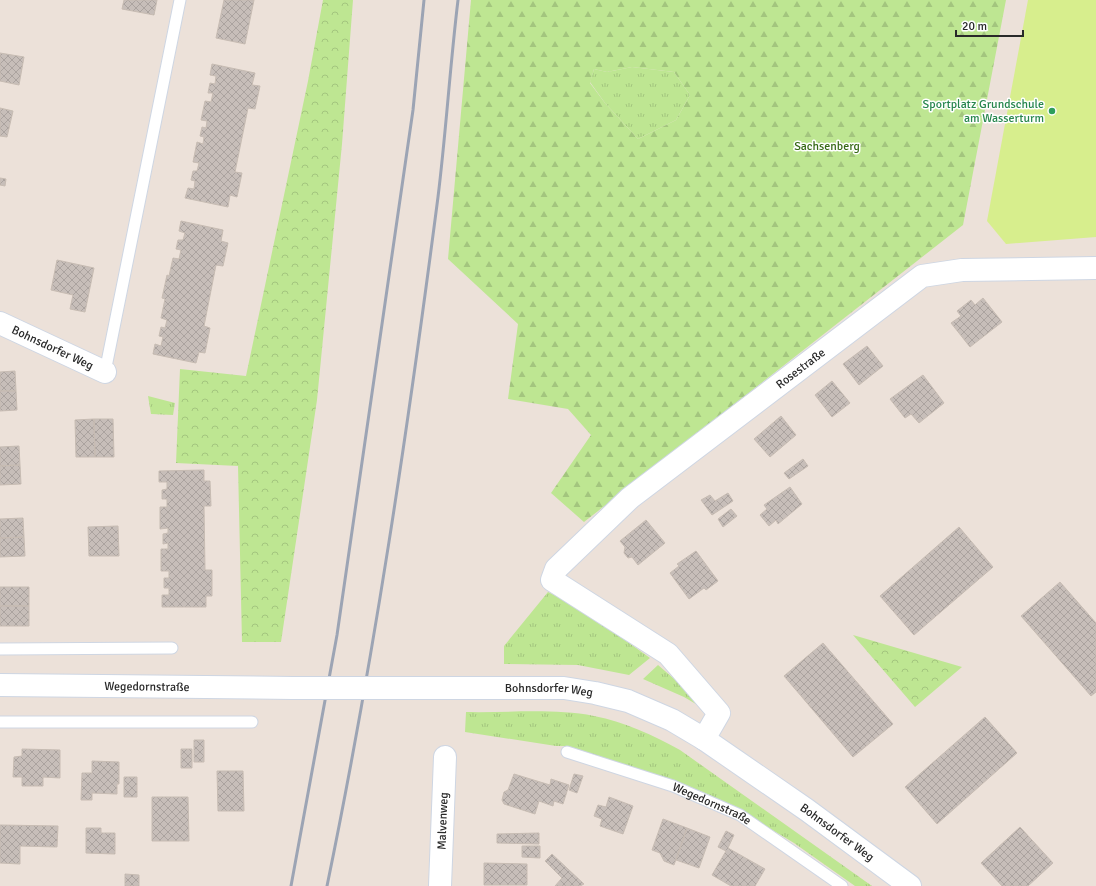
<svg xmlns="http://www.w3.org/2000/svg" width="1096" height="886" font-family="Signika,sans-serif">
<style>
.grass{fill:url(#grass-tufts)}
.forest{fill:url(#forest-firs);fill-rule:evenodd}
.park{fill:url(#park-crowns)}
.pitch{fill:#d7ee8d}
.building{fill:url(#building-cross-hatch);stroke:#c7bcb3}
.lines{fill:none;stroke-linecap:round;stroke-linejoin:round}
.service-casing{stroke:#ced6e3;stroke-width:13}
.minor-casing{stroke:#ced6e3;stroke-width:24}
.tertiary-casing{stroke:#ced6e3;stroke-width:24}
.service{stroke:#fff;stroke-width:11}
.minor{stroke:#fff;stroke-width:22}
.tertiary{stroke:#fff;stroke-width:22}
.rail{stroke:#9ca4b4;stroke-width:3}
.tertiary-bridge-casing{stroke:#ced6e3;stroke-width:24;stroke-linecap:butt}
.tertiary-bridge{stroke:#fff;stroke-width:22}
.leisure-dot{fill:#2e9e5b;stroke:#fff;stroke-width:1.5}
.labels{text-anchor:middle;stroke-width:3;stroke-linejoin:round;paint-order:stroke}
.leisure-label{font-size:12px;fill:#27864d;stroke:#fff;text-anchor:end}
.park-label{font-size:12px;fill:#366915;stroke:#fff}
.street-label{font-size:12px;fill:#292929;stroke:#fff}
</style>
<defs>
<pattern id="grass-tufts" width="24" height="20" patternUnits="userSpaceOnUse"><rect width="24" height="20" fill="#bee692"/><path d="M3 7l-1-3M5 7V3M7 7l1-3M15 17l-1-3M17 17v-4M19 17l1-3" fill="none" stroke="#a3c57e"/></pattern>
<pattern id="forest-firs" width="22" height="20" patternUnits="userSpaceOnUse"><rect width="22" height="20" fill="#bee692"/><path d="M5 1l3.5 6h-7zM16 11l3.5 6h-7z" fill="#a3c57e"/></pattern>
<pattern id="park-crowns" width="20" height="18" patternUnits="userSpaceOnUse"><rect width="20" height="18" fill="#bee692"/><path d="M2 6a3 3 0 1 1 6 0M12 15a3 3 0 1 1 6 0" fill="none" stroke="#a3c57e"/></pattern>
<pattern id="building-cross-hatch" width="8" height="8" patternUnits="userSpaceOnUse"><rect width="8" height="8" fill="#c7beb9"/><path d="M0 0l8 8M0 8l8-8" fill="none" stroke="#aba39f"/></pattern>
</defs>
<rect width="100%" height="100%" fill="#ece1d9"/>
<path class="grass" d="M632,67L674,72L690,95L676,120L638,139L605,103L590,82L594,69L607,72Z
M148,396L175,403L173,415L151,414Z
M548,592L593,614L611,630L650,658L629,675L578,665L504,664V646Z
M658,665L693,695L706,710L684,697L643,679Z
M466,712C508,713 553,708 594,716C625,722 653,735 680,750L872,886H855L794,843L749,816L714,797L681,783L568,746H556L465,732Z"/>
<path class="forest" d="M471,0H1006L963,225L584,522L551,493L591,435L568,409L508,399L518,324L448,259ZM632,67L674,72L690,95L676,120L638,139L605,103L590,83L594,69L607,72Z"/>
<path class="park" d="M323,0H353L342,144L317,400L281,642H242L238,466L176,463L180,369L246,376L308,81Z
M853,635L962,667L915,707Z"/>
<path class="pitch" d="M1028,0H1096V237L1006,244L987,221Z"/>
<path class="building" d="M124,0H157L154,15L122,9Z
M224,0H254L245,44L216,38Z
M0,53L24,57L19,85L0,81Z
M212,64L255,73L252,85L260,86L255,109L248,108L235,172L242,173L237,197L230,195L228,207L185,198L188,188L194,189L195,181L191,180L193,171H197L199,163L193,162L197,142L203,144L204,137L200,136L202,127L206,128L207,121L201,120L205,101L211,102L213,93H208L210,83L215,84L216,76L210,75Z
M0,108L13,111L7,137L0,136Z
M0,178L6,179L5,186L0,185Z
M181,221L223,230L221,241L228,243L223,266L216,265L204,326L210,328L205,353L199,352L196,363L153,354L155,344L161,346L163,337L159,336L161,327L165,328L167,320L161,318L165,299L162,298L167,275L169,276L173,258L179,259L181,250L176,249L178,240H183L185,233L179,231Z
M57,260L94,268L85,312L70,309L73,295L51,290Z
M983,298L1002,322L970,347L951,323L961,316L957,311L971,300L975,305Z
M867,346L883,366L859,385L843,364Z
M15,371L16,391H0V372Z
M923,375L944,403L919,423L911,414L905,418L890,399Z
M832,381L850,403L832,417L815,395Z
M0,391H16L17,410L0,411Z
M781,416L796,435L770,457L754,439Z
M94,419H113L114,457H95Z
M94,419L95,457H76L75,420Z
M19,446L20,465L0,466V447Z
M803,459L808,466L789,479L784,473Z
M20,465L21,484L0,485V466Z
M204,470V481H210L211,506H204L205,570H212V596H206V607H162V595H169V588H164V578H169V571H161V549H168V543L163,544V534L168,533V528L160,529V507H167V499H162V490L167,489V482H159V471Z
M790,487L802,504L778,524L776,520L769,526L760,515L767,509L764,505Z
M728,493L733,501L712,515L701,500L710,495L715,501Z
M731,509L737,516L723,527L718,519Z
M23,518L24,537L0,538V519Z
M646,520L665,543L638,565L632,557L628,558L624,553L625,547L620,541Z
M118,526L119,556H89L88,527Z
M959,527L993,567L914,635L880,596Z
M24,537L25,556L0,557V538Z
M696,551L718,581L706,590L704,588L689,599L670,573L679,566L677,564Z
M1060,582L1096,623V692L1091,696L1021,616Z
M0,587H29V606H0Z
M0,606H29V626H0Z
M823,643L893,724L853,757L784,676Z
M985,717L1017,753L937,824L905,787Z
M194,740H204V762H194Z
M22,749L60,750V778L43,777V786H22V777H13L14,757L22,756Z
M181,749H192V768H181Z
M92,761L119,762V784H117V794L92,793V800H81L82,773H92Z
M217,771H243L244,811H218Z
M514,774L550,785L551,779L569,785L563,804L554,801L553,806L539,801L535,814L504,804L502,800L504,792L508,790Z
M574,774L583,776L577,793L569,790Z
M124,777H137V797H124Z
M152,797H188L189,841H152Z
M609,797L633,806L623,834L600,826L602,819L594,816L598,805L606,807Z
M663,819L687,828L674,865L664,861L660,853L652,850Z
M0,825L58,826L57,847L20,846V864L0,863Z
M1020,827L1053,863L1028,886H1002L981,863Z
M86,828H101V833H115V854L86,853Z
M687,828L710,837L699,868L676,860Z
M726,831L734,835L728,848L765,869L755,886H731L712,875L726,851L718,847Z
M539,833V844L497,843V834Z
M522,846H540V858L522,857Z
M552,854L584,884L580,886H555L562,878L545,861Z
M484,863L527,864V885H484Z
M125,874L139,875V886H125Z"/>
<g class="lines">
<g class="service-casing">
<g id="service">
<path d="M105,372L180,0"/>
<path d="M0,649L172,648"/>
<path d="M0,722H252"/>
<path id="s1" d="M567,752L673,786L740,815L842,886"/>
</g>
</g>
<g class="minor-casing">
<g id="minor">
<path id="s2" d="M0,323L105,372"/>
<path id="s3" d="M704,739L719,713L668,654L552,580L556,569L630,498L922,276L962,270L1096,268"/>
<path id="s4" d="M440,886L445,757"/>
</g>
</g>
<g class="tertiary-casing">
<g id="tertiary">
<path id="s5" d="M0,685L293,688"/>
<path id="s6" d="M383,688H564L595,693L628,701L672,720L704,739L807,810L910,886"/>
</g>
</g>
<use href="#service" class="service"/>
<use href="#minor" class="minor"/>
<use href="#tertiary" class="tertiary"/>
<path class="rail" d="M291,886L337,635L413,110L424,0
M327,886C374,658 408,428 438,197C446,132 450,66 458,0"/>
<g class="tertiary-bridge-casing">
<path id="tertiary-bridge" d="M293,688H383"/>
</g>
<use href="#tertiary-bridge" class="tertiary-bridge"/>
</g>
<circle class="leisure-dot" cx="1052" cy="111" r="4"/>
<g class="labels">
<g class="leisure-label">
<text x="1044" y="108">Sportplatz Grundschule<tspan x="1044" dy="14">am Wasserturm</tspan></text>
</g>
<g class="park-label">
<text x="827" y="150">Sachsenberg</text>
</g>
<g class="street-label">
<text dy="4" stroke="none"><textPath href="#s2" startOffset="58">Bohnsdorfer Weg</textPath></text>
<text dy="4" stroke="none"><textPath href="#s3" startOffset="574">Rosestraße</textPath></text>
<text dy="4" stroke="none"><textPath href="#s5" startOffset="147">Wegedornstraße</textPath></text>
<text dy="4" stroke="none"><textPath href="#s6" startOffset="166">Bohnsdorfer Weg</textPath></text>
<text dy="4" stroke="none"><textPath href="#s1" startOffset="154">Wegedornstraße</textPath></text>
<text dy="4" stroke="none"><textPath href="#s4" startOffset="65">Malvenweg</textPath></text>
<text dy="4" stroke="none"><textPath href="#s6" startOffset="494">Bohnsdorfer Weg</textPath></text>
</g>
</g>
<path d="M956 30v6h67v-6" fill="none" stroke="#292929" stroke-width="2"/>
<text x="962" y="30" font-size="12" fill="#292929" stroke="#ffffff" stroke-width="3" paint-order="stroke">20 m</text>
</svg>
